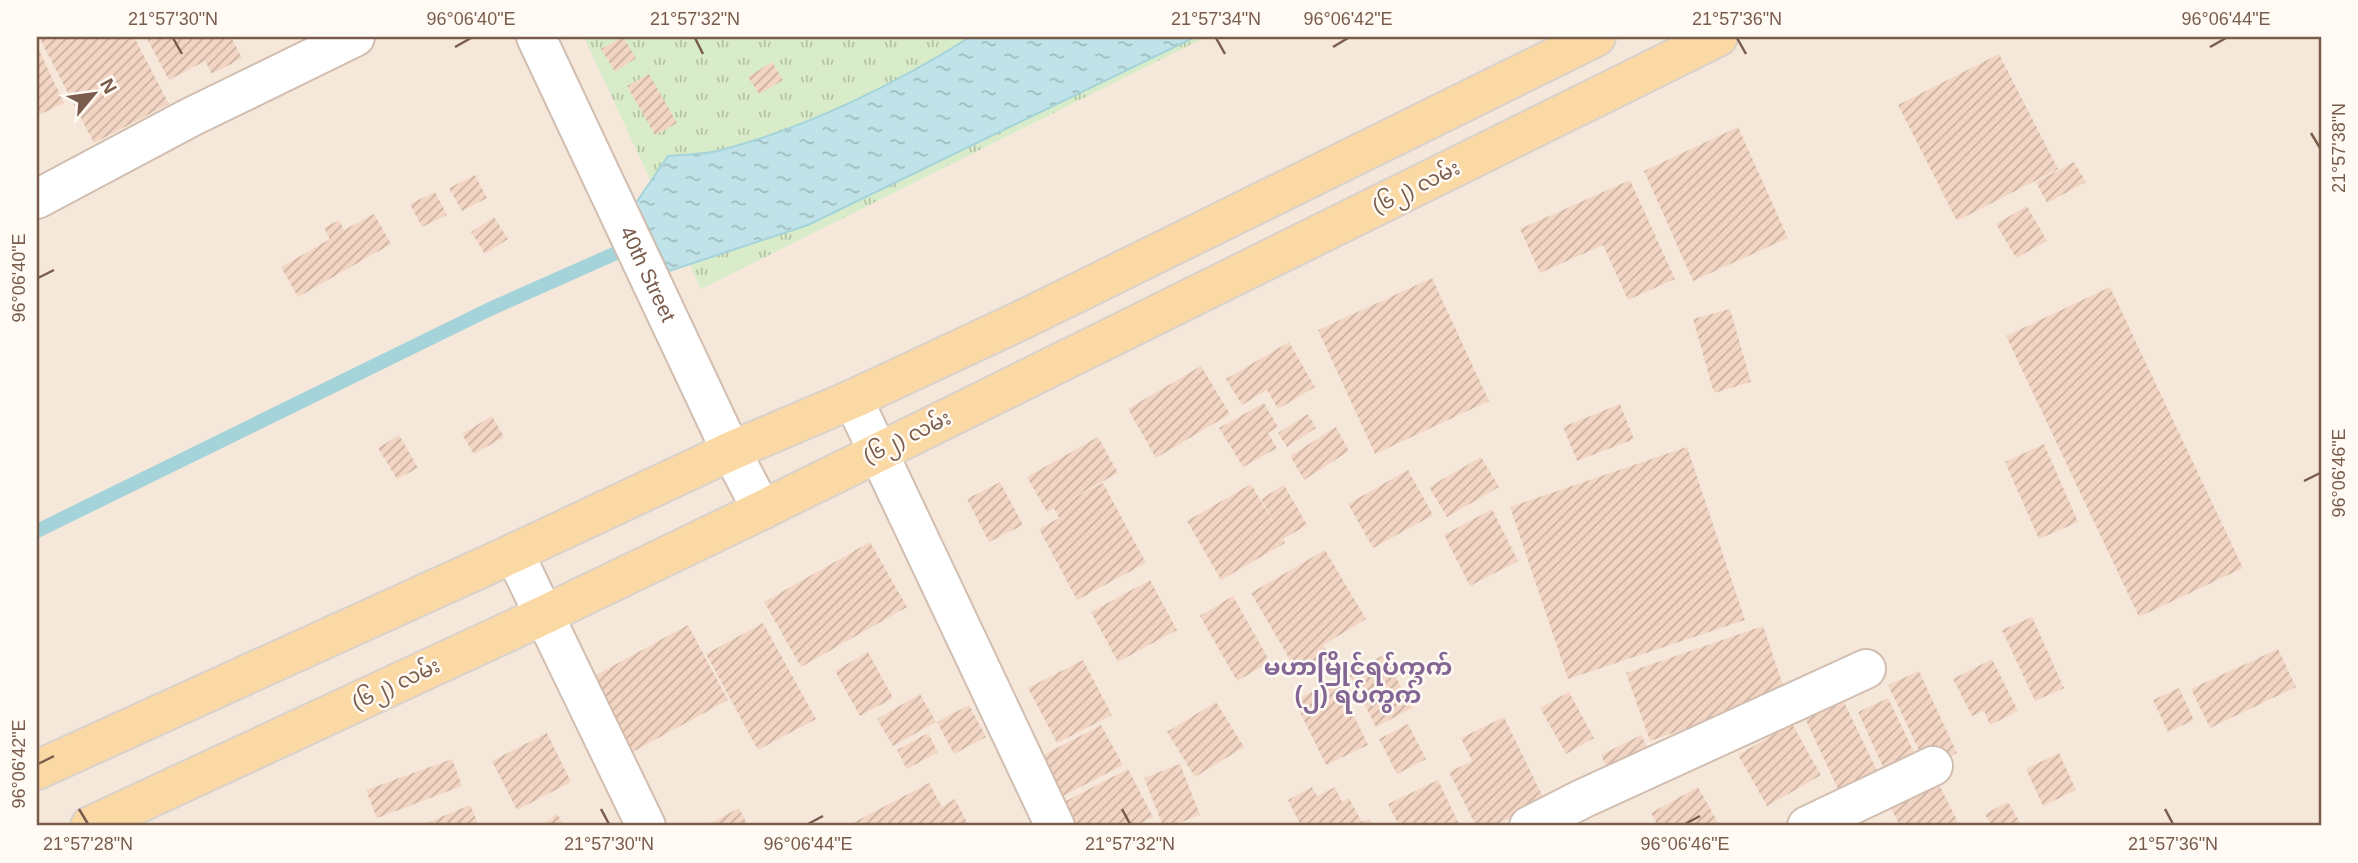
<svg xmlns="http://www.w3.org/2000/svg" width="2358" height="863" font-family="Arial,'Noto Sans Myanmar',sans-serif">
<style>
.residential{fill:#f5e8da}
.grass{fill:url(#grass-tufts)}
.water{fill:url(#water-ripples);stroke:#a5d3da;stroke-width:2}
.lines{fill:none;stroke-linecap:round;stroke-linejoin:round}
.stream{stroke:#a5d3da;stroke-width:14}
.building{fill:url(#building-hatch)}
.minor-casing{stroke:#d1beb0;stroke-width:42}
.major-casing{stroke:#dad1cd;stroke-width:42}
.minor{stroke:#fff;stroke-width:38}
.major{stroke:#fbd9a5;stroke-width:38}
.ticks{fill:none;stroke:#7a5c4d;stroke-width:2.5}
.labels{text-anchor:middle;stroke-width:5;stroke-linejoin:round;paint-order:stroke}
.street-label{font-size:21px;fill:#7a5c4d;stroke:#fffaf3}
.quarter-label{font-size:24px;font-weight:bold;fill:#846695;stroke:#fffaf3}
.neatline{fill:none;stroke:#7a5c4d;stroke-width:2.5}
.ticks-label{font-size:18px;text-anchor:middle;fill:#7a5c4d}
</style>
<defs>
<pattern id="grass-tufts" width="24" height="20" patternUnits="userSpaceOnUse" patternTransform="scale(1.75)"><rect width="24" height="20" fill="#d8ecc9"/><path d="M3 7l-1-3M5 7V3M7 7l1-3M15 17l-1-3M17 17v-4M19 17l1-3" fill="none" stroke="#b4c2a5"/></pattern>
<pattern id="water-ripples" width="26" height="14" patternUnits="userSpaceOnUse" patternTransform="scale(1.75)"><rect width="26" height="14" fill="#bfe3e8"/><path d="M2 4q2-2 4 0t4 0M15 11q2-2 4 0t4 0" fill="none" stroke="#a0bbbe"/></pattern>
<pattern id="building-hatch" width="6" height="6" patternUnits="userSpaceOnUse" patternTransform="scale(1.75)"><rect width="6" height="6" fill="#f3d5c3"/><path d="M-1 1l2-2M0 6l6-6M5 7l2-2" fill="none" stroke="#cab0a1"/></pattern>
</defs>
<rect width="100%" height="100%" fill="#fdf6ec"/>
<path class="residential" d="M37,37H2321V826H37Z"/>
<path class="grass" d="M584,37H1206L701,289Z"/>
<path class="water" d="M970,37H1195L808,225L669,271L636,203L668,156C685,154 705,155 721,150C806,128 896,84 970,37Z"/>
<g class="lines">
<path class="stream" d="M37,531L490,309L632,246"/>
</g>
<path class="building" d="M39,37H134L169,104L94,143Z
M146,37H231L242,58L212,74L205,61L169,80Z
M623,37L636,58L615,72L601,49Z
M37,46L64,103L37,116Z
M1999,54L2058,169L1957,221L1898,105Z
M772,62L783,80L759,94L748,77Z
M649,74L677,123L655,135L627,86Z
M1738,127L1788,238L1693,281L1644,171Z
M2074,162L2086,182L2047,203L2036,182Z
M475,175L487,198L462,211L449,188Z
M1630,180L1675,279L1628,300L1603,245L1540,273L1520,229Z
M435,192L447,215L422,227L410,204Z
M2027,206L2047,241L2016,258L1996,224Z
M374,214L391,244L298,297L281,267L330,239L324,228L339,220L344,230Z
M494,217L508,239L485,254L471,232Z
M1432,278L1489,401L1375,454L1318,330Z
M2110,287L2243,568L2139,617L2006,336Z
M1730,309L1751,382L1714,393L1693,319Z
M1289,342L1315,387L1278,409L1267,390L1242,405L1226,379Z
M1201,366L1230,414L1156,458L1128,409Z
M1264,403L1278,427L1268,433L1277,448L1243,467L1219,428Z
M1620,404L1634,439L1577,461L1563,427Z
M1308,414L1316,428L1287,447L1278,433Z
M492,416L504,437L474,454L462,434Z
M1336,427L1349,451L1304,480L1290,456Z
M399,435L418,468L397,479L378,448Z
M1098,437L1118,473L1065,502L1103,483L1146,563L1077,600L1039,529L1059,518L1054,508L1047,512L1027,477Z
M2044,444L2078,522L2039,539L2005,462Z
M1687,447L1745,620L1568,679L1510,507Z
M1481,457L1499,487L1447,517L1429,487Z
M1408,470L1433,515L1373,548L1348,504Z
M1000,482L1023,525L989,542L967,499Z
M1251,484L1277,529L1261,499L1284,485L1307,525L1283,539L1285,543L1221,580L1187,521Z
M1492,509L1518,561L1470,586L1444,535Z
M870,542L907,607L801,667L764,602Z
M1325,550L1366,619L1323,645L1331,658L1300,677L1251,593Z
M1150,580L1177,630L1118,662L1091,612Z
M1233,596L1270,662L1237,681L1200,616Z
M2032,617L2064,688L2035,701L2002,630Z
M763,623L816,719L758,750L706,654Z
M688,625L728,700L627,755L587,680Z
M1763,626L1786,694L1650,741L1626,673Z
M2278,649L2296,687L2210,728L2191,689Z
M868,652L893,698L860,716L835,671Z
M1384,655L1412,708L1376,727L1348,672Z
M1992,659L2018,711L1990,725L1984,711L1972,716L1953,679Z
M1083,660L1112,715L1057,743L1028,688Z
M1919,671L1957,753L1927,767L1888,685Z
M1337,680L1368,745L1326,765L1294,700Z
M2179,688L2194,720L2168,732L2153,700Z
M1569,692L1594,738L1566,754L1540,708Z
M920,694L936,722L893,746L877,719Z
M1888,698L1914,752L1883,767L1858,712Z
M1843,700L1881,779L1842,798L1805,718Z
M1216,702L1244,747L1195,777L1167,732Z
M969,705L986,737L954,754L937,722Z
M1504,717L1545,801L1493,826H1476L1449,772L1472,761L1461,738Z
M1408,724L1426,759L1397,774L1379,739Z
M1792,724L1821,775L1767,806L1738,755Z
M1101,725L1123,765L1063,796L1042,756Z
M547,733L571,782L517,810L492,761Z
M928,733L938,752L907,769L897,750Z
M1641,735L1651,754L1610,774L1601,755Z
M2059,753L2076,790L2043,806L2026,769Z
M452,759L462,786L377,818L366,790Z
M1180,764L1200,815L1171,826H1163L1144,778Z
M1128,769L1153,817L1135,826H1072L1060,804Z
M1936,779L1960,826H1900L1888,803Z
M1438,780L1460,826H1399L1388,804Z
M929,783L942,807L955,799L969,826H847Z
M1312,787L1317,796L1335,787L1342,802L1349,798L1362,822L1369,819L1373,826H1301L1288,800Z
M1698,787L1720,826H1658L1651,813Z
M2008,802L2022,826H1992L1985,814Z
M470,805L479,826H419Z
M739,808L748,826H705Z
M557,814L565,826H540Z"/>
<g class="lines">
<g class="minor-casing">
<g id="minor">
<path id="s1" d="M536,37L731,451L762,510"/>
<path d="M37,199L191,117L355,37"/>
<path d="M853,399L1055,826"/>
<path d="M514,553L646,826"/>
<path d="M1529,826L1582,799L1866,669"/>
<path d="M1807,826L1933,766"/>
</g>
</g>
<g class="major-casing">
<path id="major" d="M37,770L514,553L731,451L853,399L1024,319L1596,37
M90,826L544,615L762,510L1718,37"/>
</g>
<use href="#minor" class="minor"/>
<use href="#major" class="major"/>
</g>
<path class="ticks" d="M173,38L182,54M695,38L703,54M1216,38L1225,54M1737,38L1746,54M455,47L471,38M1333,47L1348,38M2210,47L2226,38M2311,133L2320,148M38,278L54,270M2304,481L2320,473M38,764L54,756M79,809L88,824M601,809L609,824M1122,809L1130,824M2165,809L2173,824M808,824L823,816M1685,824L1700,816"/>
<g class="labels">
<g class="street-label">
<text transform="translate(1416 187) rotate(-26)" y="7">(၆၂) လမ်း</text>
<text dy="7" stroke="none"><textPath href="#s1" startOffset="262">40th Street</textPath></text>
<text transform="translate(907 437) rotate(-26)" y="7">(၆၂) လမ်း</text>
<text transform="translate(396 684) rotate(-25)" y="7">(၆၂) လမ်း</text>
</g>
<g class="quarter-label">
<text x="1358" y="675">မဟာမြိုင်ရပ်ကွက်<tspan x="1358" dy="28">(၂) ရပ်ကွက်</tspan></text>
</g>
</g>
<rect width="2358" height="863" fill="none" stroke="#fffaf3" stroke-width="77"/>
<g transform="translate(94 94) rotate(61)" stroke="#fffaf3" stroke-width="5" paint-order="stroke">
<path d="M0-5L12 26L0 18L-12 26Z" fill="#7a5c4d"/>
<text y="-10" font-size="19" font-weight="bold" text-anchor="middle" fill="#7a5c4d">N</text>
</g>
<rect x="38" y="38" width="2282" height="786" class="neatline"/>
<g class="ticks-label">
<text x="173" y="25">21°57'30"N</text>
<text x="471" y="25">96°06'40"E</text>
<text x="695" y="25">21°57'32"N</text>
<text x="1216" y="25">21°57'34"N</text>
<text x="1348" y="25">96°06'42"E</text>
<text x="1737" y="25">21°57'36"N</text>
<text x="2226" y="25">96°06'44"E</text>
<text transform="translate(2339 148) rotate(-90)" y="6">21°57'38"N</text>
<text transform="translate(19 278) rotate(-90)" y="6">96°06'40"E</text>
<text transform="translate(2339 473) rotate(-90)" y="6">96°06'46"E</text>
<text transform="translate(19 764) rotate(-90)" y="6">96°06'42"E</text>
<text x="88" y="850">21°57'28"N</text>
<text x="609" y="850">21°57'30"N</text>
<text x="808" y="850">96°06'44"E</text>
<text x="1130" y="850">21°57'32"N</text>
<text x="1685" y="850">96°06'46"E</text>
<text x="2173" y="850">21°57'36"N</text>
</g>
</svg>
